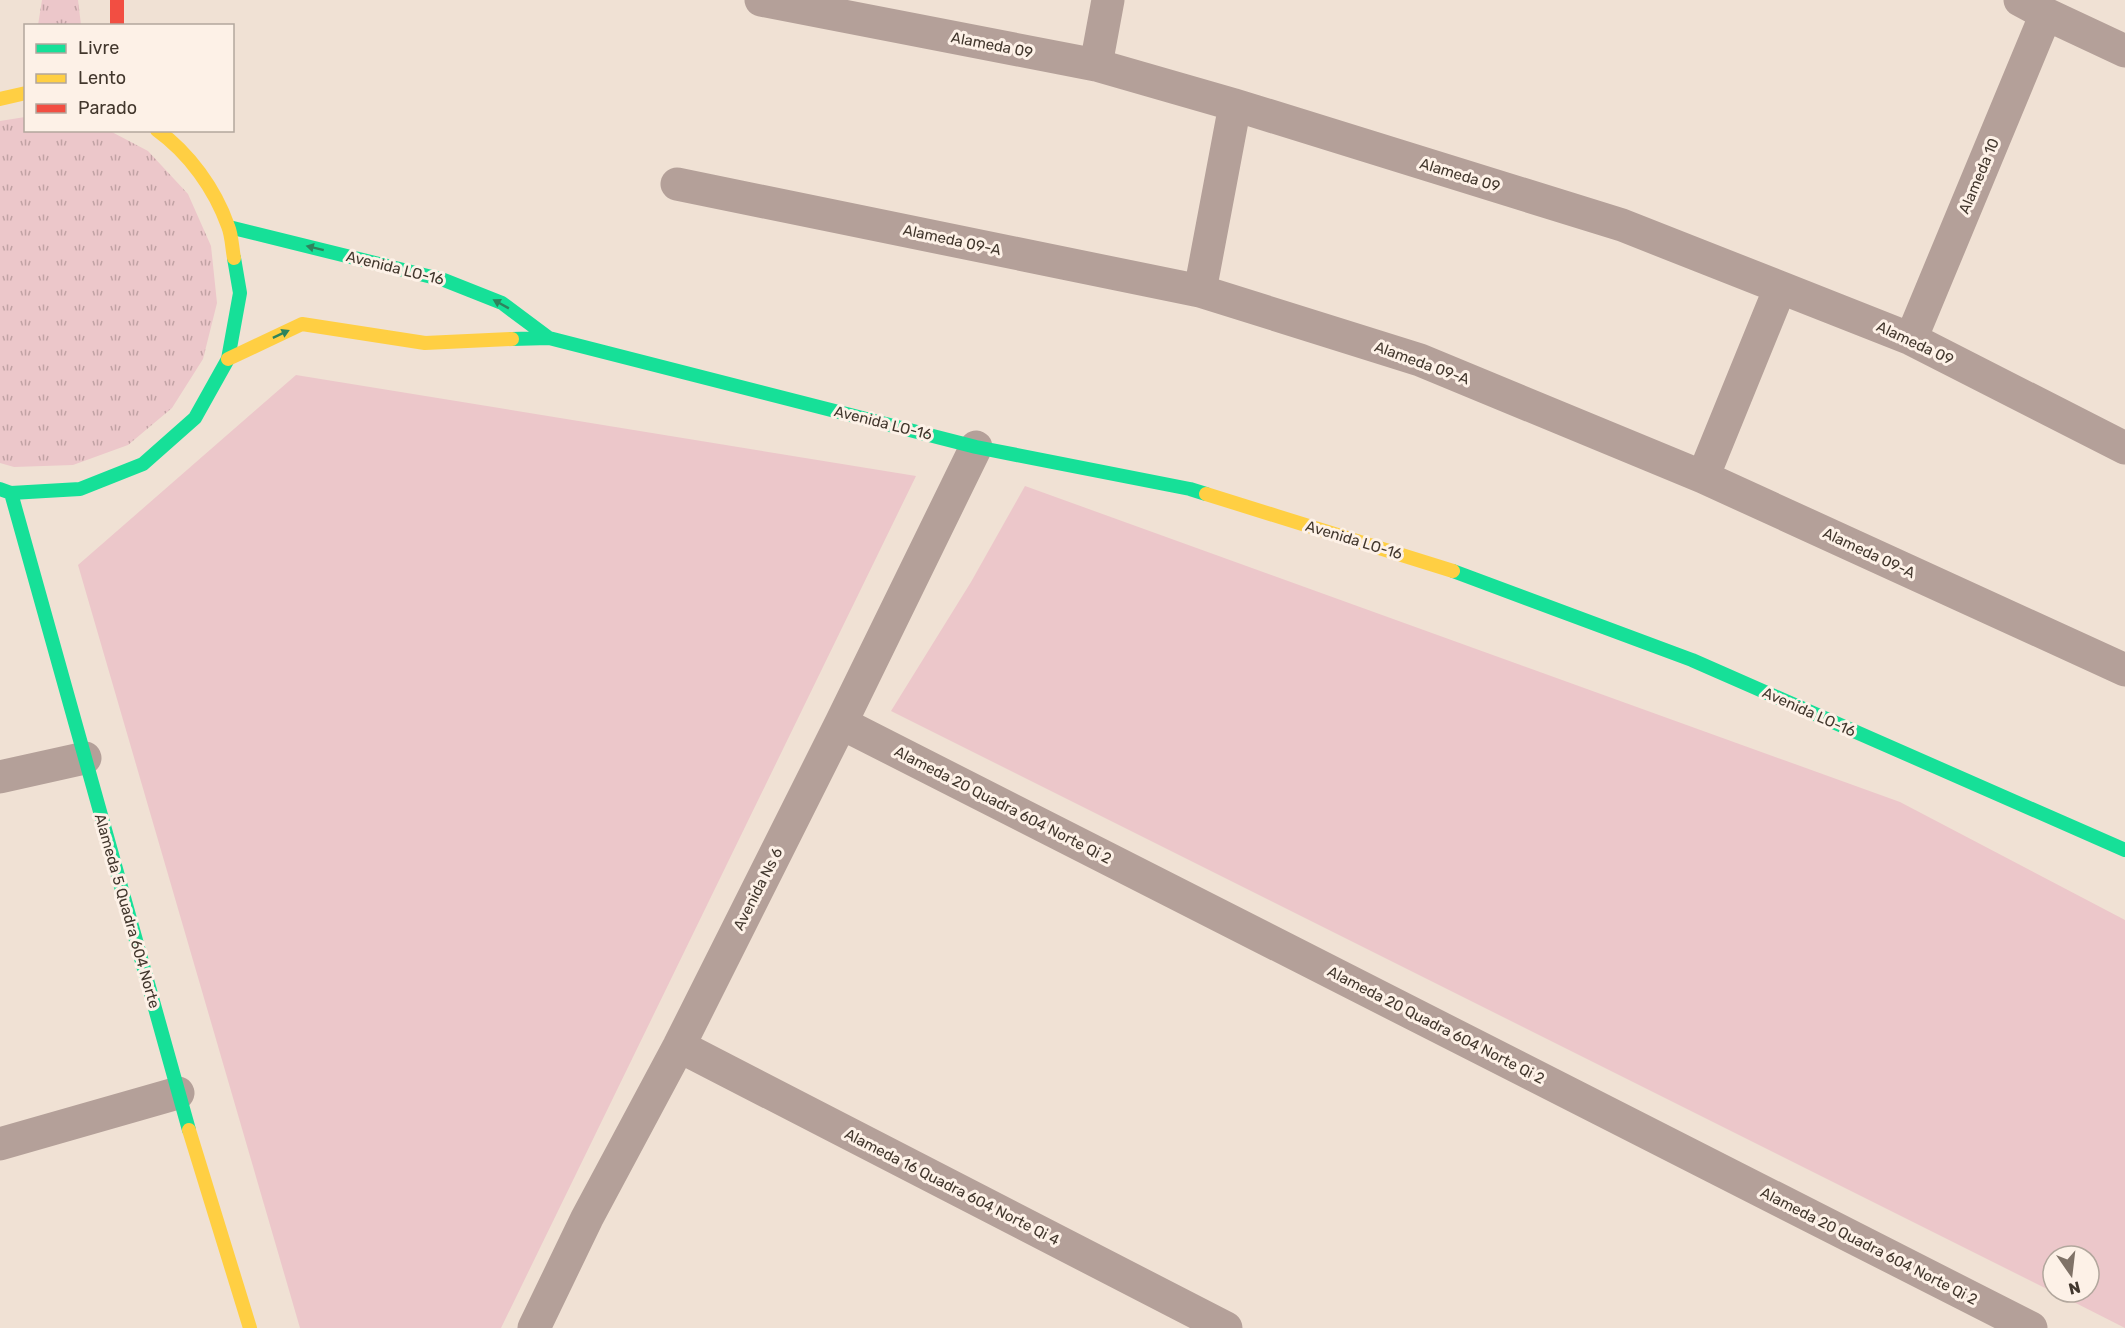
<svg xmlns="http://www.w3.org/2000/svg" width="2125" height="1328" font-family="Rubik,sans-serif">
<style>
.grass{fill:url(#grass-tufts)}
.park{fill:#ecc7ca}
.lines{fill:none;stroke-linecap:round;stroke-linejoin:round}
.street{stroke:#b4a099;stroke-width:33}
.fast{stroke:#16e098;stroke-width:14}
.slow{stroke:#ffcf43;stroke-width:14}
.jam{stroke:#f24e42;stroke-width:14}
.oneway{fill:#2e835d}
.labels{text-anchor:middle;stroke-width:6;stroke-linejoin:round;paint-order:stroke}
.street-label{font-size:15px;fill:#42372d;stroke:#fdf1e7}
</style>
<defs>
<pattern id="grass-tufts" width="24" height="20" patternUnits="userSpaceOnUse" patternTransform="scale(1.5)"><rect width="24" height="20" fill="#ecc7ca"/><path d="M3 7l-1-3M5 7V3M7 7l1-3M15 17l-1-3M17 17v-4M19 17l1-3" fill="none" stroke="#c1a2a4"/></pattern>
</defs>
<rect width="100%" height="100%" fill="#f0e1d4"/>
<path class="grass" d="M42,0H78L81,25H38Z
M25,117L26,130L110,131L148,151L188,194L211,246L217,303L203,359L172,408L128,445L73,465L14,467L0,463V121Z"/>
<path class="park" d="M296,375L916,476L501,1328H300L78,565Z
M1025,486L1900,802L2125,920V1328L2054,1292H2089V1256H2053V1292L891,711L971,582Z"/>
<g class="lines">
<path class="street" d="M761,0L1096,65L1235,105L1622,225L1911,339L2125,448
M2020,0L2046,14L2125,51
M1096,65L1108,0
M677,184L1200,291L1420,360L1703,477L2125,670
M1200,291L1235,105
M1911,339L2046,14
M1703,477L1780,288
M841,723L2031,1328
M0,777L85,758
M679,1046L1226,1328
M0,1144L178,1093
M534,1328L587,1218L679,1046L841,723L976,447"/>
<path class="fast" d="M229,227L444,280L502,303L549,338
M512,339L549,338L976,447L1190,489L1206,494
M0,489L11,493L80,489L143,464L195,418L228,359L240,293L234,258
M11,493L189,1130
M1453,571L1692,660L2125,850"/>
<path class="slow" d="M0,99L26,93
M157,130C189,153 215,189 228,226C232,236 232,248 234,258
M228,359L302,324L425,343L512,339
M1206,494L1453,571
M189,1130L250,1328"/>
<path class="jam" d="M117,0V26"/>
</g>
<defs><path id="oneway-solid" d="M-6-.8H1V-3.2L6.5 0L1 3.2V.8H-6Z" transform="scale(1.5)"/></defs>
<g class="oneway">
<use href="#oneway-solid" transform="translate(315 248) rotate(-166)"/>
<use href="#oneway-solid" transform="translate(501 304) rotate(-151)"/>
<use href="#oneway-solid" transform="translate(281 334) rotate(-25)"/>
</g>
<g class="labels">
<g class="street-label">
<text transform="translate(992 45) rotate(11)" y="5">Alameda 09</text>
<text transform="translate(1460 175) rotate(17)" y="5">Alameda 09</text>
<text transform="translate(1979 176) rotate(-67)" y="5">Alameda 10</text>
<text transform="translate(952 240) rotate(12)" y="5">Alameda 09-A</text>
<text transform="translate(395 268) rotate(14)" y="5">Avenida LO-16</text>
<text transform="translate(1915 343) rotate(25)" y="5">Alameda 09</text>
<text transform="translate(1422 363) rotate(20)" y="5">Alameda 09-A</text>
<text transform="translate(883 423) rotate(14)" y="5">Avenida LO-16</text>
<text transform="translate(1354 540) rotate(17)" y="5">Avenida LO-16</text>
<text transform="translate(1869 553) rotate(25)" y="5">Alameda 09-A</text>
<text transform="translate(1809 712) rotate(24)" y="5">Avenida LO-16</text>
<text transform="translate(1003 805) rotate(27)" y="5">Alameda 20 Quadra 604 Norte Qi 2</text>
<text transform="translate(758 889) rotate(-63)" y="5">Avenida Ns 6</text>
<text transform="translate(127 911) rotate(74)" y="5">Alameda 5 Quadra 604 Norte</text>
<text transform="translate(1436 1025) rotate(27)" y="5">Alameda 20 Quadra 604 Norte Qi 2</text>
<text transform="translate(952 1187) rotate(27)" y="5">Alameda 16 Quadra 604 Norte Qi 4</text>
<text transform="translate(1869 1246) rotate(27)" y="5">Alameda 20 Quadra 604 Norte Qi 2</text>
</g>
</g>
<rect x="24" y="24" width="210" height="108" fill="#fdf1e7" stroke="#b2a79d" stroke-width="1.5"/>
<rect x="36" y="44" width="30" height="9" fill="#16e098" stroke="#b2a79d" stroke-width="1.5"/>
<text x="78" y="54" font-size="18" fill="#42372d">Livre</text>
<rect x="36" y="74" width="30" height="9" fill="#ffcf43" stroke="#b2a79d" stroke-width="1.5"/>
<text x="78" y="84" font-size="18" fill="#42372d">Lento</text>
<rect x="36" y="104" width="30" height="9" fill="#f24e42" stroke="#b2a79d" stroke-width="1.5"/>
<text x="78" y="114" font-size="18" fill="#42372d">Parado</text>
<g transform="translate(2071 1274) rotate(166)"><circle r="28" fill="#fdf1e7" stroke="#b2a79d" stroke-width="1.5"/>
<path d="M0-4.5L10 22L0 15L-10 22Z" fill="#7f7267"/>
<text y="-9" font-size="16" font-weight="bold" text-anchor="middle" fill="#42372d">N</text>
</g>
</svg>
